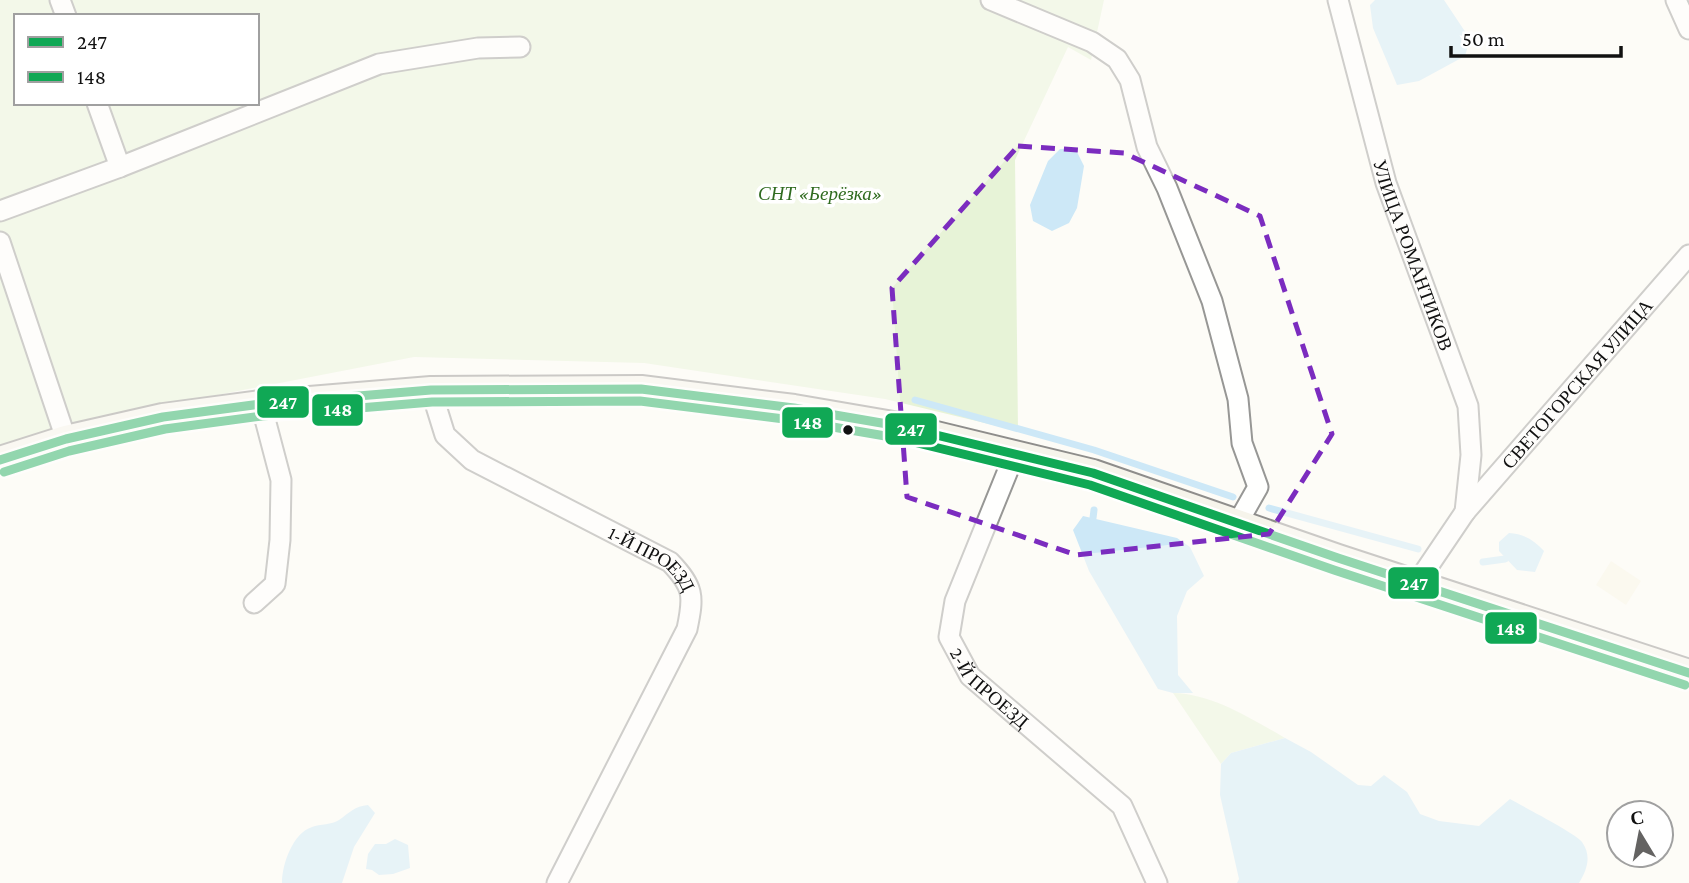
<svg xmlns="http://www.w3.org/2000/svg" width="1689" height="883" font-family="'Crimson Pro',serif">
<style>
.farmland{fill:#f9f7e4}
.green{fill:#e7f3d7;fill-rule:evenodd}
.water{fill:#cde8f7}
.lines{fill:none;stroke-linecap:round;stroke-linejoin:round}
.stream{stroke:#cde8f7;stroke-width:7}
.street-casing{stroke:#979795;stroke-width:23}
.secondary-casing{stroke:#8e8d8b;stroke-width:30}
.street{stroke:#fffffe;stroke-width:19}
.secondary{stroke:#f6f4eb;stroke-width:26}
.bus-1-casing{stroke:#fff;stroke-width:14}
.bus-2-casing{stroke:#fff;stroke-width:14}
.bus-1{stroke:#10a855;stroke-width:9}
.bus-2{stroke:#10a855;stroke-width:9}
.marked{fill:none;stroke:#7b2cbf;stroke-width:5;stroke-dasharray:14 9;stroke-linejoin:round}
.bus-dot{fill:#111;stroke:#fff;stroke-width:2.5}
.labels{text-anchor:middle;stroke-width:7;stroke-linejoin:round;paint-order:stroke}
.park-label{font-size:19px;font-style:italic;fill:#2f6b1f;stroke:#fff}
.street-label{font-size:19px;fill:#111;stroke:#fff}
.line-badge{stroke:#fff;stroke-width:2.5}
.badge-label{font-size:19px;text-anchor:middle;font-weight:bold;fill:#fff}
</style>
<rect width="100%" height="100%" fill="#fdfcf7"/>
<path class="farmland" d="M1611,561L1641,581L1626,605L1596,585Z"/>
<path class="green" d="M0,0H1104L1091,60L1068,47L1015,160L1018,431L885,399L644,363L414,357L88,420L0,453ZM16,16H257V103H16Z
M1173,693C1213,694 1250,718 1285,738L1231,753L1221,764Z"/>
<path class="water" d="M1375,0H1444L1470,39L1465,56L1419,81L1397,85L1373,28L1370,5Z
M1075,148L1084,166L1077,208L1069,223L1052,231L1033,221L1030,205L1048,161L1060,149Z
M1083,516L1177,538L1190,547L1204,576L1187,591L1177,616L1178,675L1193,693H1173L1158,689L1089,571L1073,530Z
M1509,533C1524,534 1534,540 1544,551L1535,572L1517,570L1499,551V542Z
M1285,738L1311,752L1358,785L1371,786L1384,775L1407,792L1420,814L1439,821L1479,826L1510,799C1522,806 1577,834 1582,842C1592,856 1587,870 1579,883H1237L1239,879L1220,795L1221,764L1231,753Z
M368,805L375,813L354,847L342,883H282C282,864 293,833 312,827C320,824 332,825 339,820C349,813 355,806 368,805Z
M395,839L408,845L410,868L393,874L379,875L372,870L366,869L368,854L375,844H386Z"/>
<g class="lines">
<path class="stream" d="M915,400L1094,450L1233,497
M1269,508L1418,549
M1093,518L1094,510
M1483,562L1505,559"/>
<g class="street-casing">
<g id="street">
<path d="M60,0L66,16"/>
<path d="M991,0L1092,42L1117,59L1130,80L1147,147L1167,188L1212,301L1238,399L1242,443L1258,487L1237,524"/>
<path id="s1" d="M1338,0L1386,183L1468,406L1471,455L1465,512"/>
<path d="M1676,0L1689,29"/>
<path d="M97,103L120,167"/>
<path d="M0,211L120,167L379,64L478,48L520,47"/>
<path d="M0,242L66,439"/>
<path id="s2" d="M431,390L445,435L472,460L670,562C694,587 694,596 687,629L557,883"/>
<path id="s3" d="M1015,453L955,601L949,637L970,676L1122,806L1157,883"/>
<path id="s4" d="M1417,583L1465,512L1689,255"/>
<path d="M254,603L275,584L280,540L281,480L261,404"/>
</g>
</g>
<g class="secondary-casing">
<path id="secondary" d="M0,460L66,439L163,417L261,404L431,390L641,389L794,408L899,426L1093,473L1338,558L1689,673"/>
</g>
<use href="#street" class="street"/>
<use href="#secondary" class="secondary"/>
<g class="bus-1-casing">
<path id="bus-1" d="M0,460L66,439L163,417L261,404L431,390L641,389L794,408L899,426L1093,473L1338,558L1689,673"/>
</g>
<g class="bus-2-casing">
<path id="bus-2" d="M4,472L69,451L165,429L262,416L432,402L640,401L792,420L897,438L1090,485L1334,570L1685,685"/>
</g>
<use href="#bus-1" class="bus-1"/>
<use href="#bus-2" class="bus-2"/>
</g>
<path d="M0 0H1689V883H0ZM1018,146L1124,153L1260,216L1332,434L1269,534L1076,555L907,497L892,288Z" fill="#fdfcf7" fill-opacity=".55" fill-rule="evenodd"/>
<path class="marked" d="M1018,146L1124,153L1260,216L1332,434L1269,534L1076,555L907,497L892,288Z"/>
<circle class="bus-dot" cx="848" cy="430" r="6"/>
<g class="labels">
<g class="park-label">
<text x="820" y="200">СНТ «Берёзка»</text>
</g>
<g class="street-label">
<text dy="7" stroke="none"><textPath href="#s1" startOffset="266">УЛИЦА РОМАНТИКОВ</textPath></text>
<text dy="7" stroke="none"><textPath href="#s4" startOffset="256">СВЕТОГОРСКАЯ УЛИЦА</textPath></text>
<text dy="7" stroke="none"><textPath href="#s2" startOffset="290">1-Й ПРОЕЗД</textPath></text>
<text dy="7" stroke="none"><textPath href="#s3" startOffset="262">2-Й ПРОЕЗД</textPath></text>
</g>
</g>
<g class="line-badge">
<rect x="256" y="385" width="54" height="34" rx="7" fill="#10a855"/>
<rect x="311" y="393" width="53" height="34" rx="7" fill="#10a855"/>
<rect x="781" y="406" width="53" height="33" rx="7" fill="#10a855"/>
<rect x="884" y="412" width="54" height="34" rx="7" fill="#10a855"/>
<rect x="1387" y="566" width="53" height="34" rx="7" fill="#10a855"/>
<rect x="1484" y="611" width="54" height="34" rx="7" fill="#10a855"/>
</g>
<g class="badge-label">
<text x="283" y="409">247</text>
<text x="338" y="416">148</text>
<text x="808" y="429">148</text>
<text x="911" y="436">247</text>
<text x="1414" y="590">247</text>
<text x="1511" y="635">148</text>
</g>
<rect x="14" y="14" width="245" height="91" fill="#ffffff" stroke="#a0a0a0" stroke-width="2"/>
<rect x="28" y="37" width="35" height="10" fill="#10a855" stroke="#a0a0a0" stroke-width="2"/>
<text x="77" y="49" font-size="21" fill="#111111">247</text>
<rect x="28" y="72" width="35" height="10" fill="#10a855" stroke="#a0a0a0" stroke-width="2"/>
<text x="77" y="84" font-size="21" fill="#111111">148</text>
<g transform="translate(1640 834) rotate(350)"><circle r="33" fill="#ffffff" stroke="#a0a0a0" stroke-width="2"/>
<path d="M0-5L12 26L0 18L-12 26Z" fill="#646362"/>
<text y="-10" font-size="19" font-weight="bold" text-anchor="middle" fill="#111111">С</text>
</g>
<path d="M1451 46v10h170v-10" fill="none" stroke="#111111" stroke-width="3.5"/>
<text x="1462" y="46" font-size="21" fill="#111111" stroke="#ffffff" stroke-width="5" paint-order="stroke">50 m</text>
</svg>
